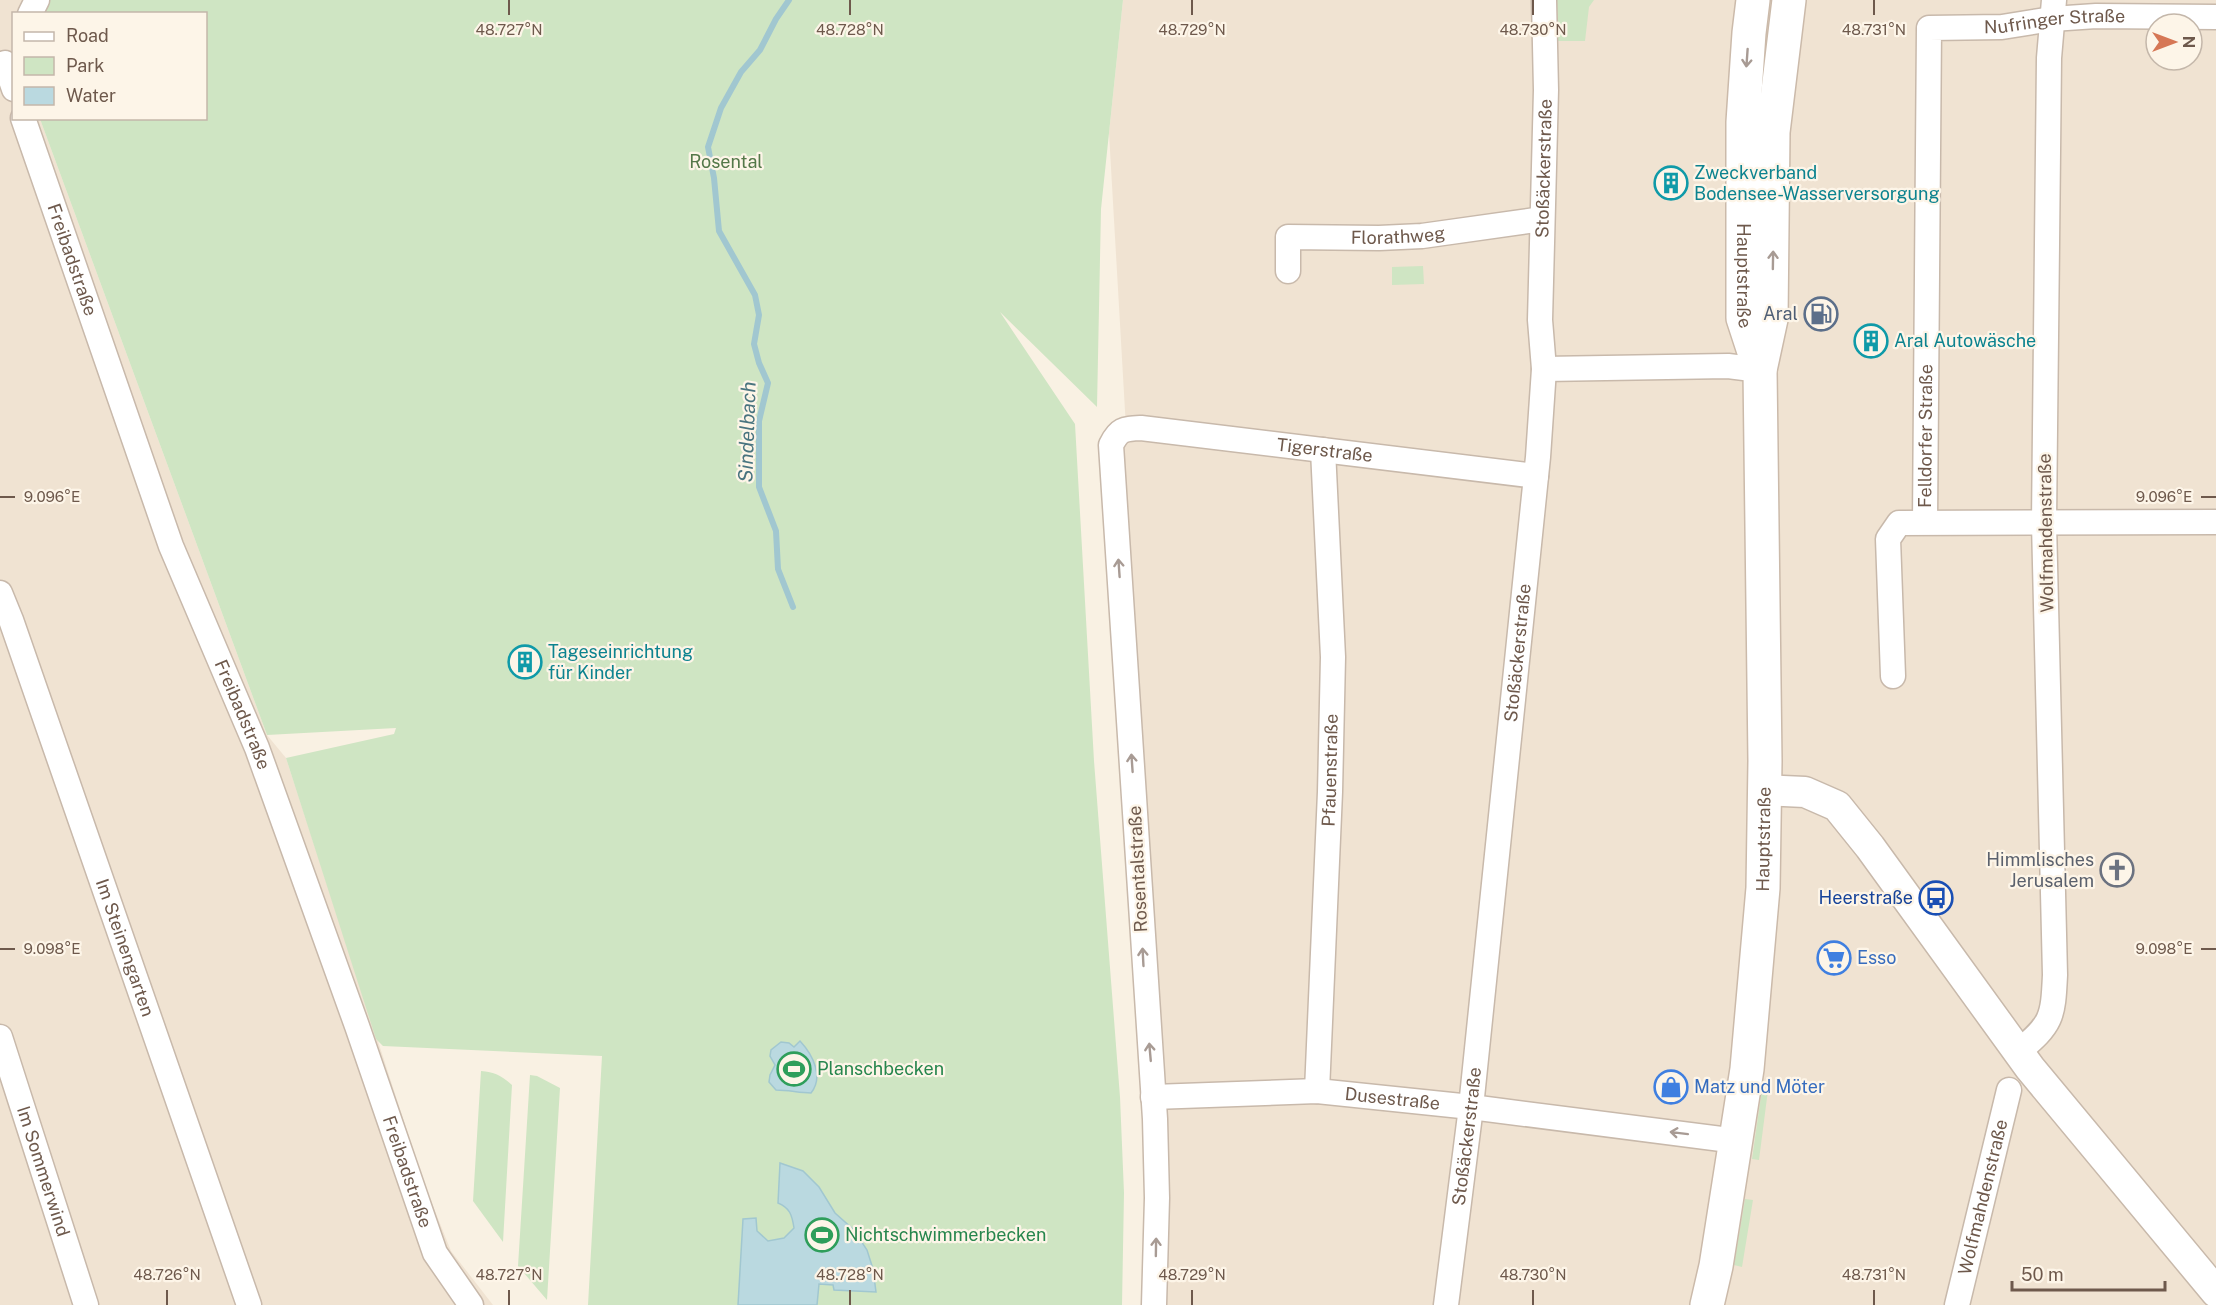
<svg xmlns="http://www.w3.org/2000/svg" width="2216" height="1305" font-family="'Public Sans',sans-serif">
<style>
.residential{fill:#f0e3d2;fill-rule:evenodd}
.green{fill:#cfe5c3}
.water{fill:#bad9e0;stroke:#a1c7d0;stroke-width:1.5}
.lines{fill:none;stroke-linecap:round;stroke-linejoin:round}
.stream{stroke:#a1c7d0;stroke-width:6}
.minor-casing{stroke:#c8b9ab;stroke-width:27}
.tertiary-casing{stroke:#c8b9ab;stroke-width:33}
.secondary-casing{stroke:#cbbaaa;stroke-width:36}
.minor{stroke:#fff;stroke-width:24}
.tertiary{stroke:#fff;stroke-width:30}
.secondary{stroke:#fff;stroke-width:33}
.oneway{stroke:#a89b94}
.ticks{fill:none;stroke:#6e594c;stroke-width:2}
.labels{text-anchor:middle;stroke-width:4.5;stroke-linejoin:round;paint-order:stroke}
.street-label{font-size:18px;fill:#6e594c;stroke:#fdf5e8}
.park-label{font-size:18px;fill:#547849;stroke:#fdf5e8}
.culture-label{font-size:18px;fill:#0d838f;stroke:#fdf5e8;text-anchor:start}
.service-label{font-size:18px;fill:#4e5e75;stroke:#fdf5e8;text-anchor:end}
.worship-label{font-size:18px;fill:#5b616d;stroke:#fdf5e8;text-anchor:end}
.transit-label{font-size:18px;fill:#164399;stroke:#fdf5e8;text-anchor:end}
.shop-label{font-size:18px;fill:#366cbe;stroke:#fdf5e8;text-anchor:start}
.leisure-label{font-size:18px;fill:#27864d;stroke:#fdf5e8;text-anchor:start}
.water-label{font-size:20px;font-style:italic;fill:#49747f;stroke:#fdf5e8}
.ticks-label{font-size:15px;text-anchor:middle;fill:#6e594c;stroke:#fdf5e8;stroke-width:4.5;stroke-linejoin:round;paint-order:stroke}
</style>
<rect width="100%" height="100%" fill="#f9f1e3"/>
<path class="residential" d="M0,0H48L41,13L14,14V118L40,119L267,735L286,758L425,1186L451,1251L493,1305H0Z
M1123,0H2216V1305H1154L1111,445L1126,428L1109,133ZM2156,24H2192V60H2156Z"/>
<path class="green" d="M48,0H1123L1101,209L1097,407L1000,312L1075,424L1094,761L1120,1097L1124,1193L1122,1305H588L602,1056L383,1046L376,1039L286,758L394,734L396,728L267,735L40,119L206,118V14L41,13Z
M1557,0H1594L1589,7L1585,41H1558Z
M1423,266L1424,284L1392,285V267Z
M481,1071C495,1072 502,1076 512,1085L503,1242L473,1201Z
M530,1075L537,1076L560,1088L547,1300L518,1266Z
M1762,1089L1768,1090L1759,1160L1752,1159Z
M1745,1199L1753,1200L1742,1267L1734,1265Z"/>
<path class="water" d="M800,1041C813,1055 824,1077 811,1093C799,1093 789,1090 776,1090L769,1082L770,1075L775,1065L770,1056L771,1050L781,1042L789,1043L794,1047Z
M780,1163L803,1171L819,1187L835,1213L854,1230L867,1250L873,1269L876,1292L834,1290L833,1285L819,1284L817,1305H738L743,1219L756,1218L757,1231L768,1241L784,1238L794,1228C792,1215 790,1208 778,1203Z"/>
<g class="lines">
<path class="stream" d="M789,0L776,19L760,50L741,72L721,108L708,147L714,178L719,231L755,295L759,315L754,344L759,363L768,383L759,421V487L776,531L778,569L793,607"/>
<g class="minor-casing">
<g id="minor">
<path d="M30,14L37,0"/>
<path d="M5,63L14,89"/>
<path id="s1" d="M23,118L171,546L257,748L357,1026L435,1253L471,1305"/>
<path id="s2" d="M1288,271V237L1379,238L1422,236L1542,219"/>
<path d="M1544,369L1728,366L1760,370"/>
<path id="s3" d="M1925,522L1929,28L2002,27L2052,19L2096,16L2216,17"/>
<path id="s4" d="M0,593L11,620L249,1305"/>
<path d="M1893,676L1888,539L1899,523L2216,522"/>
<path id="s5" d="M0,1037L86,1305"/>
<path d="M2018,1052C2052,1024 2053,1018 2055,975L2044,523L2049,58L2054,0"/>
<path id="s6" d="M1317,1091L1330,792L1333,657L1323,450"/>
<path id="s7" d="M1153,1097L1317,1091L1471,1107L1737,1141"/>
<path id="s8" d="M1154,1305L1157,1198L1155,1119L1111,445C1119,429 1123,429 1141,428L1536,476"/>
<path id="s9" d="M1446,1305L1471,1107L1538,457L1544,369L1540,320L1546,90L1544,0"/>
<path id="s10" d="M1957,1305L2009,1090"/>
</g>
</g>
<g class="tertiary-casing">
<path id="tertiary" d="M1765,790L1805,792L1837,806L1870,847L2030,1068L2216,1292"/>
</g>
<g class="secondary-casing">
<g id="secondary">
<path id="s11" d="M1753,0L1749,33L1743,122V318L1760,370"/>
<path id="s12" d="M1707,1305L1716,1266L1747,1069L1763,888L1765,761L1760,370L1771,319L1773,132L1789,0"/>
</g>
</g>
<use href="#minor" class="minor"/>
<use href="#tertiary" class="tertiary"/>
<use href="#secondary" class="secondary"/>
</g>
<defs><path id="oneway-shaft" d="M-6 0H5M1.5-3L5.5 0L1.5 3" fill="none" stroke-width="1.6" stroke-linecap="round" stroke-linejoin="round" transform="scale(1.5)"/></defs>
<g class="oneway">
<use href="#oneway-shaft" transform="translate(1747 58) rotate(94)"/>
<use href="#oneway-shaft" transform="translate(1773 260) rotate(-89)"/>
<use href="#oneway-shaft" transform="translate(1119 568) rotate(-94)"/>
<use href="#oneway-shaft" transform="translate(1132 763) rotate(-94)"/>
<use href="#oneway-shaft" transform="translate(1143 957) rotate(-93)"/>
<use href="#oneway-shaft" transform="translate(1150 1052) rotate(-95)"/>
<use href="#oneway-shaft" transform="translate(1679 1133) rotate(-173)"/>
<use href="#oneway-shaft" transform="translate(1156 1247) rotate(-89)"/>
</g>
<path class="ticks" d="M509,0V15M850,0V15M1192,0V15M1533,0V15M1874,0V15M0,497H15M2201,497H2216M0,949H15M2201,949H2216M167,1290V1305M509,1290V1305M850,1290V1305M1192,1290V1305M1533,1290V1305M1874,1290V1305"/>
<defs>
<g id="building-ring" transform="scale(1.725)"><circle r="9.5" fill="#fdf5e8" stroke="#0f9aa8" stroke-width="1.5"/><path d="M-4-6H4V6H1V3H-1V6H-4ZM-2.5-4.3h1.7v1.8h-1.7ZM.8-4.3h1.7v1.8H.8ZM-2.5-1h1.7V.8h-1.7ZM.8-1h1.7V.8H.8Z" fill="#0f9aa8"/></g>
<g id="fuel-ring" transform="scale(1.725)"><circle r="9.5" fill="#fdf5e8" stroke="#5c6f8a" stroke-width="1.5"/><path d="M-5.5-6h7V0h2V4h1.3V-2.5L3-4.5l.8-.8L6-3V5H2.5V1h-1V6h-7ZM-4.2-4.7v3.2H.2V-4.7Z" fill="#5c6f8a"/></g>
<g id="church-ring" transform="scale(1.725)"><circle r="9.5" fill="#fdf5e8" stroke="#6b7280" stroke-width="1.5"/><path d="M-1.2-6h2.4v3.5h3.3v2.4h-3.3V6h-2.4V-.1h-3.3v-2.4h3.3Z" fill="#6b7280"/></g>
<g id="bus-ring" transform="scale(1.725)"><circle r="9.5" fill="#fdf5e8" stroke="#1a4fb4" stroke-width="1.5"/><path d="M-5-6H5V4H4V6H2V4H-2V6H-4V4H-5ZM-3.5-4V0h7V-4ZM-3.5 1.2v1.5H-2V1.2ZM2 1.2v1.5H3.5V1.2Z" fill="#1a4fb4"/></g>
<g id="supermarket-ring" transform="scale(1.725)"><circle r="9.5" fill="#fdf5e8" stroke="#3f7fe0" stroke-width="1.5"/><path d="M-6-5.5h2.5l.6 2H6L4.5 2H-2.5L-4.4-4H-6ZM-1.5 3.2a1.3 1.3 0 1 0 .1 0ZM3 3.2a1.3 1.3 0 1 0 .1 0Z" fill="#3f7fe0"/></g>
<g id="stadium-ring" transform="scale(1.725)"><circle r="9.5" fill="#fdf5e8" stroke="#2e9e5b" stroke-width="1.5"/><path d="M0-5a6.5 5 0 1 0 0 10a6.5 5 0 1 0 0-10ZM-3.5-1.8h7v3.6h-7Z" fill="#2e9e5b"/></g>
<g id="shop-ring" transform="scale(1.725)"><circle r="9.5" fill="#fdf5e8" stroke="#3f7fe0" stroke-width="1.5"/><path d="M-5-2.5h2.3a2.7 3.5 0 0 1 5.4 0H5L5.5 6h-11ZM-1.5-2.5h3a1.5 2.3 0 0 0-3 0Z" fill="#3f7fe0"/></g>
</defs>
<g fill-rule="evenodd">
<use href="#building-ring" x="1671" y="183"/>
<use href="#fuel-ring" x="1821" y="314"/>
<use href="#building-ring" x="1871" y="341"/>
<use href="#building-ring" x="525" y="662"/>
<use href="#church-ring" x="2117" y="870"/>
<use href="#bus-ring" x="1936" y="898"/>
<use href="#supermarket-ring" x="1834" y="958"/>
<use href="#stadium-ring" x="794" y="1069"/>
<use href="#shop-ring" x="1671" y="1087"/>
<use href="#stadium-ring" x="822" y="1235"/>
</g>
<g class="labels">
<g class="street-label">
<text dy="6" stroke="none"><textPath href="#s3" startOffset="620">Nufringer Straße</textPath></text>
<text dy="6" stroke="none"><textPath href="#s9" startOffset="1142">Stoßäckerstraße</textPath></text>
<text dy="6" stroke="none"><textPath href="#s2" startOffset="144">Florathweg</textPath></text>
<text dy="6" stroke="none"><textPath href="#s1" startOffset="150">Freibadstraße</textPath></text>
<text dy="6" stroke="none"><textPath href="#s11" startOffset="276">Hauptstraße</textPath></text>
<text dy="6" stroke="none"><textPath href="#s3" startOffset="86">Felldorfer Straße</textPath></text>
<text dy="6" stroke="none"><textPath href="#s8" startOffset="1084">Tigerstraße</textPath></text>
<text transform="translate(2046 533) rotate(-91)" y="6">Wolfmahdenstraße</text>
<text dy="6" stroke="none"><textPath href="#s9" startOffset="656">Stoßäckerstraße</textPath></text>
<text dy="6" stroke="none"><textPath href="#s1" startOffset="636">Freibadstraße</textPath></text>
<text dy="6" stroke="none"><textPath href="#s6" startOffset="321">Pfauenstraße</textPath></text>
<text dy="6" stroke="none"><textPath href="#s12" startOffset="470">Hauptstraße</textPath></text>
<text transform="translate(1138 869) rotate(-93)" y="6">Rosentalstraße</text>
<text dy="6" stroke="none"><textPath href="#s4" startOffset="376">Im Steinengarten</textPath></text>
<text dy="6" stroke="none"><textPath href="#s7" startOffset="240">Dusestraße</textPath></text>
<text dy="6" stroke="none"><textPath href="#s9" startOffset="170">Stoßäckerstraße</textPath></text>
<text dy="6" stroke="none"><textPath href="#s5" startOffset="141">Im Sommerwind</textPath></text>
<text dy="6" stroke="none"><textPath href="#s1" startOffset="1122">Freibadstraße</textPath></text>
<text dy="6" stroke="none"><textPath href="#s10" startOffset="111">Wolfmahdenstraße</textPath></text>
</g>
<g class="park-label">
<text x="726" y="168">Rosental</text>
</g>
<g class="culture-label">
<text x="1694" y="179">Zweckverband<tspan x="1694" dy="21">Bodensee-Wasserversorgung</tspan></text>
<text x="1894" y="347">Aral Autowäsche</text>
<text x="548" y="658">Tageseinrichtung<tspan x="548" dy="21">für Kinder</tspan></text>
</g>
<g class="service-label">
<text x="1798" y="320">Aral</text>
</g>
<g class="worship-label">
<text x="2094" y="866">Himmlisches<tspan x="2094" dy="21">Jerusalem</tspan></text>
</g>
<g class="transit-label">
<text x="1913" y="904">Heerstraße</text>
</g>
<g class="shop-label">
<text x="1857" y="964">Esso</text>
<text x="1694" y="1093">Matz und Möter</text>
</g>
<g class="leisure-label">
<text x="817" y="1075">Planschbecken</text>
<text x="845" y="1241">Nichtschwimmerbecken</text>
</g>
<g class="water-label">
<text transform="translate(747 432) rotate(-88)" y="7">Sindelbach</text>
</g>
</g>
<g class="ticks-label">
<text x="509" y="35">48.727°N</text>
<text x="850" y="35">48.728°N</text>
<text x="1192" y="35">48.729°N</text>
<text x="1533" y="35">48.730°N</text>
<text x="1874" y="35">48.731°N</text>
<text x="2164" y="502">9.096°E</text>
<text x="52" y="502">9.096°E</text>
<text x="2164" y="954">9.098°E</text>
<text x="52" y="954">9.098°E</text>
<text x="167" y="1280">48.726°N</text>
<text x="509" y="1280">48.727°N</text>
<text x="850" y="1280">48.728°N</text>
<text x="1192" y="1280">48.729°N</text>
<text x="1533" y="1280">48.730°N</text>
<text x="1874" y="1280">48.731°N</text>
</g>
<rect x="12" y="12" width="195" height="108" fill="#fdf5e8" stroke="#c4b7aa" stroke-width="1.5"/>
<rect x="24" y="32" width="30" height="9" fill="#ffffff" stroke="#c4b7aa" stroke-width="1.5"/>
<text x="66" y="42" font-size="18" fill="#6e594c">Road</text>
<rect x="24" y="57" width="30" height="18" fill="#cfe5c3" stroke="#c4b7aa" stroke-width="1.5"/>
<text x="66" y="72" font-size="18" fill="#6e594c">Park</text>
<rect x="24" y="87" width="30" height="18" fill="#bad9e0" stroke="#c4b7aa" stroke-width="1.5"/>
<text x="66" y="102" font-size="18" fill="#6e594c">Water</text>
<g transform="translate(2174 42) rotate(90)"><circle r="28" fill="#fdf5e8" stroke="#c4b7aa" stroke-width="1.5"/>
<path d="M0-4.5L10 22L0 15L-10 22Z" fill="#d67755"/>
<text y="-9" font-size="16" font-weight="bold" text-anchor="middle" fill="#6e594c">N</text>
</g>
<path d="M2012 1281v9h153v-9" fill="none" stroke="#6e594c" stroke-width="3"/>
<text x="2021" y="1281" font-size="18" fill="#6e594c" stroke="#fdf5e8" stroke-width="4.5" paint-order="stroke">50 m</text>
</svg>
